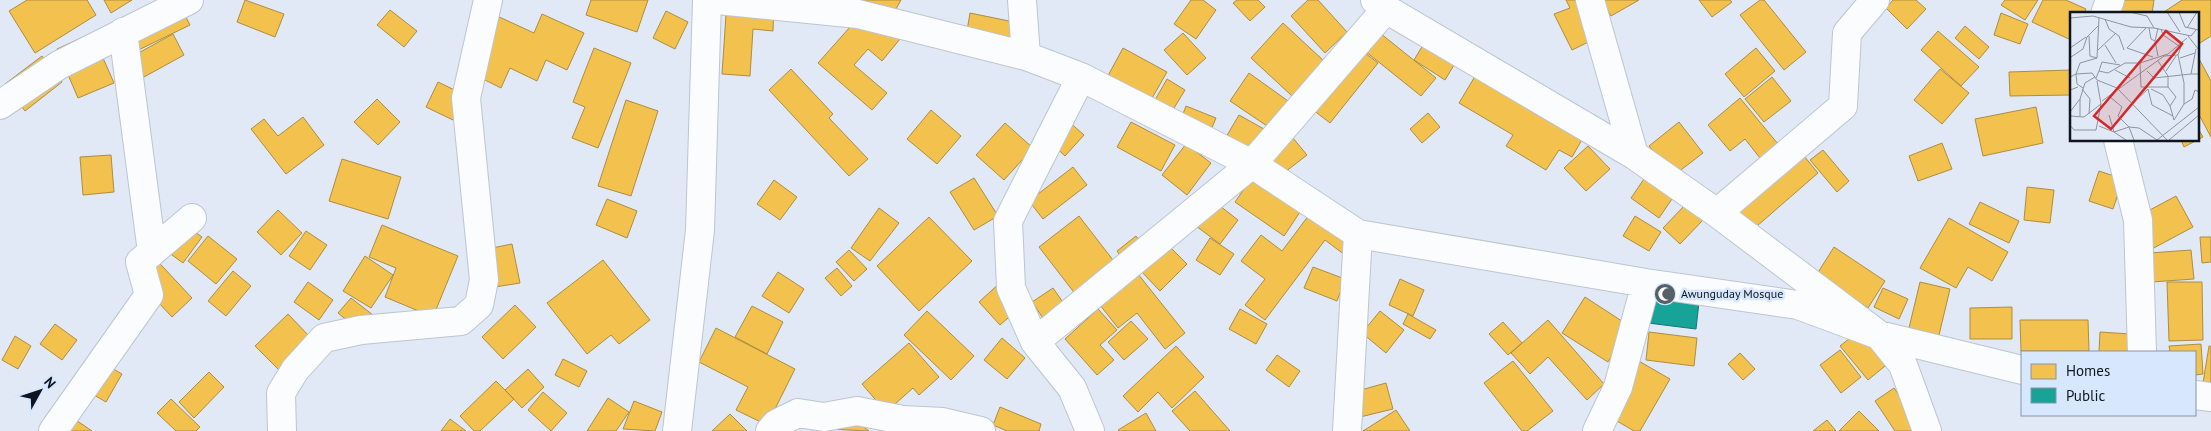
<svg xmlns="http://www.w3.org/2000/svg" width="2211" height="431" font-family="'PT Sans',sans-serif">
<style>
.homes{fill:#f2c14e;stroke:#ae8d40}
.public{fill:#17a398;stroke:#147873}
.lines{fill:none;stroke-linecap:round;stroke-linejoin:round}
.minor-casing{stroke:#bdc5d0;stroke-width:30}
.minor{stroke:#fafcfe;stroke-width:28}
.labels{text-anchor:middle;stroke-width:5;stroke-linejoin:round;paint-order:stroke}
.poi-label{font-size:12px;fill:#0e151e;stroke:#d7e8fe;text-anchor:start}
.inset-road{fill:none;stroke:#8c949f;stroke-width:1}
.view{fill:#d62828;fill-opacity:0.15;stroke:#d62828;stroke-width:2.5}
.inset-edge{fill:none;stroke:#0e151e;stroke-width:2.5}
</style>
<rect width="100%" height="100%" fill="#e0e9f5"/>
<path class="homes" d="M27,0H87L96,15L35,53L9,11Z
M104,0H132L111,13Z
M171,0H177L190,25L122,58Z
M245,0L284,14L275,37L237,22Z
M591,0H648L637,32L586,15Z
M727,0L774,3L773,31L753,29L750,76L722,74Z
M864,0H901L891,18L863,2Z
M1191,0H1203L1216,10L1196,39L1174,24Z
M1237,0H1258L1265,7L1250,21L1233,3Z
M1308,0H1318L1347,32L1325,53L1291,16Z
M1566,0H1589L1605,34L1572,50L1554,14L1570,8Z
M1602,0H1639L1611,16Z
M1699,0H1730L1732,2L1712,17Z
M1760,0H1764L1806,52L1784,70L1740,15Z
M1893,0H1916L1926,9L1907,29L1886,8Z
M2005,0H2038L2025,20L2001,5Z
M2043,0H2066L2086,9L2084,14H2071V40L2032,22Z
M2118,0H2154L2152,14H2116Z
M2182,0H2211V36L2197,45V14L2164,12Z
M866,9L900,39L882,61L868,49L854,65L887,93L872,110L818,63Z
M390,10L417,31L404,47L377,25Z
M666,11L688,22L675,49L653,38Z
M970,13L1014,22L1011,39L967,31Z
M2001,13L2028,24L2020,44L1994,35Z
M542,14L584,33L567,70L546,60L537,81L510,68L501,88L469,72L495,15L534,33Z
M1283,23L1324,61L1292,96L1251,58Z
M1370,25L1436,78L1421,96L1355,43Z
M1965,26L1989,47L1979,59L1955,38Z
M1938,31L1979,67L1961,86L1921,50Z
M92,33L114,83L78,98L57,49Z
M1183,33L1206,58L1187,75L1164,50Z
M173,34L184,55L124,88L113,67Z
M1423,45L1454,65L1445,80L1414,60Z
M1356,46L1378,63L1330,123L1308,106Z
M594,48L631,63L598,148L572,138L585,107L573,102Z
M1123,48L1167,72L1147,107L1104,83Z
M1756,48L1775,71L1744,97L1725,74Z
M2197,55L2211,81V137L2197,111Z
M42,56L62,82L25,111L5,84Z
M791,69L833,114L829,118L868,159L849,176L769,90Z
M1940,69L1969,93L1942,124L1914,100Z
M2071,70V95L2010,96L2009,72Z
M1249,73L1288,101L1270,128L1230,101Z
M1477,73L1583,138L1572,157L1559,150L1546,170L1506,146L1513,135L1459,103Z
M1772,77L1791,101L1764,122L1745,99Z
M1167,79L1185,90L1168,118L1151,107Z
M438,82L465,95L453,120L426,107Z
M1740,98L1778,144L1760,158L1745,139L1730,151L1708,125Z
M377,99L400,122L378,145L354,122Z
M626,100L658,111L631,196L598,186Z
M1186,106L1216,118L1208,137L1179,124Z
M2036,107L2043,143L1983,156L1975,119Z
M931,110L961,136L937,164L907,139Z
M1428,113L1440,127L1422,143L1410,129Z
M1239,115L1264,129L1251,152L1226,137Z
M303,117L324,145L286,174L251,129L264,119L278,136Z
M1067,120L1084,135L1065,156L1048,140Z
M1131,122L1175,145L1161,171L1117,147Z
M1679,122L1703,153L1673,176L1649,146Z
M1005,123L1033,148L1004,180L976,155Z
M2197,127L2203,137L2184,147L2181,140H2197Z
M1288,132L1307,155L1276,179L1258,156Z
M1942,143L1952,169L1918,181L1909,156Z
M1186,144L1211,163L1187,195L1162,175Z
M1588,146L1610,169L1586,191L1564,168Z
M1799,150L1818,173L1749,233L1729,210Z
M1823,150L1849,181L1837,192L1810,160Z
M111,155L114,192L83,195L80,157Z
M342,159L401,177L388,219L329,201Z
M1073,167L1087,185L1043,219L1029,201Z
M2099,171L2123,179L2113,209L2089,201Z
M1256,172L1304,206L1284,236L1235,202Z
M1646,176L1674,196L1659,218L1631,198Z
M974,178L998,216L974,230L950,192Z
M774,180L797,197L780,220L757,204Z
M2027,187L2054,190L2050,223L2024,220Z
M2176,196L2193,227L2150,250L2133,219Z
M607,199L637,211L627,238L596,225Z
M1211,199L1238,220L1220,244L1192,223Z
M1980,202L2019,221L2009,243L1969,224Z
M1686,204L1703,220L1680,244L1663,228Z
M1315,207L1357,239L1345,255L1325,240L1265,320L1245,305L1265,279L1241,261L1261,235L1282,251Z
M879,208L899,223L870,261L851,248Z
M278,210L302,233L281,255L257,232Z
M1079,216L1123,273L1076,295L1039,247Z
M1635,216L1661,232L1649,251L1623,236Z
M929,217L972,261L919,311L877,266Z
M175,218L202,237L183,263L157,244Z
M1949,218L2008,252L1992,281L1968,267L1956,288L1920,268Z
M382,225L458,256L433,317L385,297L396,268L369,257Z
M306,231L327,245L310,270L289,256Z
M208,236L237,259L216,284L188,261Z
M1136,236L1149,252L1129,268L1117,251Z
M2200,237H2211V262L2202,263Z
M1210,238L1234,254L1220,275L1196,260Z
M512,244L520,283L495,287L487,249Z
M1167,244L1187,264L1160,291L1140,270Z
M1834,247L1885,281L1868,308L1817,274Z
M849,250L867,269L854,281L836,262Z
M2191,250L2194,279L2138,283L2136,254Z
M149,252L192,298L172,317L129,271Z
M365,256L393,275L371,308L343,291Z
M603,260L650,320L619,344L611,335L587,354L547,303Z
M1313,267L1345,279L1337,301L1304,288Z
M837,268L852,286L841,296L825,278Z
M233,271L251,286L226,316L208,301Z
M778,272L804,289L789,313L762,296Z
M1138,274L1185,333L1165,349L1137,313L1118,328L1100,305Z
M1400,279L1424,290L1413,316L1389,305Z
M1002,281L1023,305L1000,325L979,302Z
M308,282L333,300L319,320L294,302Z
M1920,282L1950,289L1939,335L1909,328Z
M2167,282H2202L2203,340L2169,341Z
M1053,288L1074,318L1053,333L1032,302Z
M1883,288L1908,299L1899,319L1874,307Z
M1585,297L1631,327L1608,362L1562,333Z
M351,298L373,315L360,331L338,313Z
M515,305L536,327L503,359L482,337Z
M752,306L783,322L767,354L735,337Z
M2012,307V339H1970V308Z
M1098,309L1117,330L1100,345L1114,360L1097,375L1065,339Z
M1240,309L1267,324L1256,344L1229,329Z
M927,311L974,356L951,380L904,335Z
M1380,311L1404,330L1386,353L1362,333Z
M288,314L311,338L279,370L255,346Z
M1408,314L1436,330L1430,339L1403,324Z
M1548,320L1604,384L1587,400L1548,357L1530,374L1511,353Z
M2020,320H2088L2089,351H2021Z
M1131,321L1148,339L1124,360L1108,342Z
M1503,322L1522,343L1508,355L1489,334Z
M1869,323L1896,357L1868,380L1840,346Z
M55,324L77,340L62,360L40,344Z
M716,328L795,369L767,425L736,410L748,387L699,362Z
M1649,332L1697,338L1694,366L1646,360Z
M2100,332L2130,334V352H2099Z
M15,336L31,346L18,369L2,360Z
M1002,338L1025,358L1007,379L984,360Z
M909,343L939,377L919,395L913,388L886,412L862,384Z
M2201,344L2203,374L2195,375V352H2170L2169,346Z
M1176,346L1204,377L1172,408L1158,392L1138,412L1123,396Z
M2209,346H2211V384L2203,383Z
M1840,350L1861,377L1841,393L1820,365Z
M1740,353L1755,369L1743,380L1728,364Z
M1277,355L1300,371L1289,387L1266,370Z
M563,359L587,371L579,387L555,375Z
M98,360L122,374L106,402L82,388Z
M1637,360L1670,379L1640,431H1634L1605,414Z
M1513,361L1553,411L1527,431H1522L1484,383Z
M528,369L544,387L522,408L505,390Z
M209,372L224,387L194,418L179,402Z
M496,381L514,399L480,431H474L460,416Z
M1386,383L1393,409L1356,418L1350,393Z
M1894,388L1924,431H1895L1875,401Z
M1195,391L1230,431H1190L1172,411Z
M543,392L567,413L551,431L528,410Z
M608,398L629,412L616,431H587Z
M171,399L200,427L196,431H176L157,413Z
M634,401L662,412L655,431L623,429Z
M1000,407L1041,424L1039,431H1007L993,425Z
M841,410L869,431L827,429Z
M1396,410L1410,431H1363Z
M1859,411L1879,431H1839Z
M1146,413L1156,431H1119L1118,430Z
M730,414L747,431H712Z
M70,416L92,431H60Z
M450,419L466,431H441Z
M1827,420L1836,431H1813Z"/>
<path class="public" d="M1653,287L1700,293L1696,329L1648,323Z"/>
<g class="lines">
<g class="minor-casing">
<path id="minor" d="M717,0L858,14L1026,56L1081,77L1252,164L1358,234L1646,283L1798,305L1879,335L1903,365L1927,431
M1022,0L1026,56
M1375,0L1386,9L1634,155L1717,213L1879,335L2022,370
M1590,0L1634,155
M2105,14L2110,0
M123,32L152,252
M0,105L59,65L189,0
M2118,140L2138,220L2142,352
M1717,213L1843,106L1847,33L1875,0
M1035,342L1011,288L1008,221L1081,77
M2195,395L2211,397
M53,431L149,295L140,262L192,218
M282,431L281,393L295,370L324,338L361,330L461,321L479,305L484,280L466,98L488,0
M677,431L700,230L707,0
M770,431L776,424L798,413L824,417L857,411L903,420L943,422L981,431
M1090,431L1072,388L1035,342L1252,164L1386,9
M1347,431L1358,234
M1597,431L1618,387L1646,283"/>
</g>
<use href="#minor" class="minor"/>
</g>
<defs>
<g id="mosque-disc" transform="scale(1.125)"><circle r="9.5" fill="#585f69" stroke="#d7e8fe"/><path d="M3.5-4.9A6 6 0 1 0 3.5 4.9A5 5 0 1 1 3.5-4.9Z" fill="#fff"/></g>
</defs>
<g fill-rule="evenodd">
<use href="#mosque-disc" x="1665" y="294"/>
</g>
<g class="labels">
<g class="poi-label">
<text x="1681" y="298">Awunguday Mosque</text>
</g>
</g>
<g transform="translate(2070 12)">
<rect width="129" height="129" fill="#e0e9f5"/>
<path class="inset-road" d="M59,0L77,4L84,16M97,0L110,20M109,0L115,15L129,18M0,6L23,4L61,15L84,16L121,24L126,18M29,6L27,46L10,51L6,62L22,61L27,68L47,76L97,128M35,7L39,17L49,24L54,38M76,16L57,36L83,45M79,16L81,27L85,29M117,16L127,0M91,17L93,23L109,34M19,24L20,44L27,46M118,24L129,38M35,33L46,51M0,36L16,25M126,37L121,62H129M28,38L46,21M88,44L85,29L88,16M1,45L13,37L17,25L28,14M110,46L125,41M88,49L98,64V75L106,85L100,94L104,108M70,51L71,75H98M45,58L60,66M29,59L32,50L50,53M77,59L84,66L121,62M96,59L106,44M0,65L6,62L7,72L13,76M26,66L29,59L38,61L55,51H70L98,42L117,26M12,77L20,87L19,102M78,77L82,93L103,104M81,77L93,83L100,94M39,84L52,95L48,104L59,115L64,128M0,85V78L8,75M32,89L94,44L108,43M63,91L78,77M114,92L122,87L125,78L129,80M0,100L10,87L15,71L25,65M39,103L44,120L56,128M0,104L14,105L31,92L27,69M10,105V87M104,108L114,92V71L108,43L113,29M0,113L4,118H26L31,92M29,114L44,120L59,115L69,116L87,128L129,95M99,128L129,103"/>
<path class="view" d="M96,19L112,32L41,117L24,104Z"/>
<rect width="129" height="129" class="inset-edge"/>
</g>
<rect x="2021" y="351" width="175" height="65" fill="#d7e8fe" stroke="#8794a4"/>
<rect x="2031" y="364" width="25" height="15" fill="#f2c14e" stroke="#8794a4"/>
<text x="2066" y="376" font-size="15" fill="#0e151e">Homes</text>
<rect x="2031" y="388" width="25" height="15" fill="#17a398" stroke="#8794a4"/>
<text x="2066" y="401" font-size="15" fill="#0e151e">Public</text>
<g transform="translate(40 391) rotate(50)" stroke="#d7e8fe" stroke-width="4" paint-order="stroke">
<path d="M0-4L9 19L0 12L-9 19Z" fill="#0e151e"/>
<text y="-8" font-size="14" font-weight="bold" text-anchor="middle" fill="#0e151e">N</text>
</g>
</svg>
